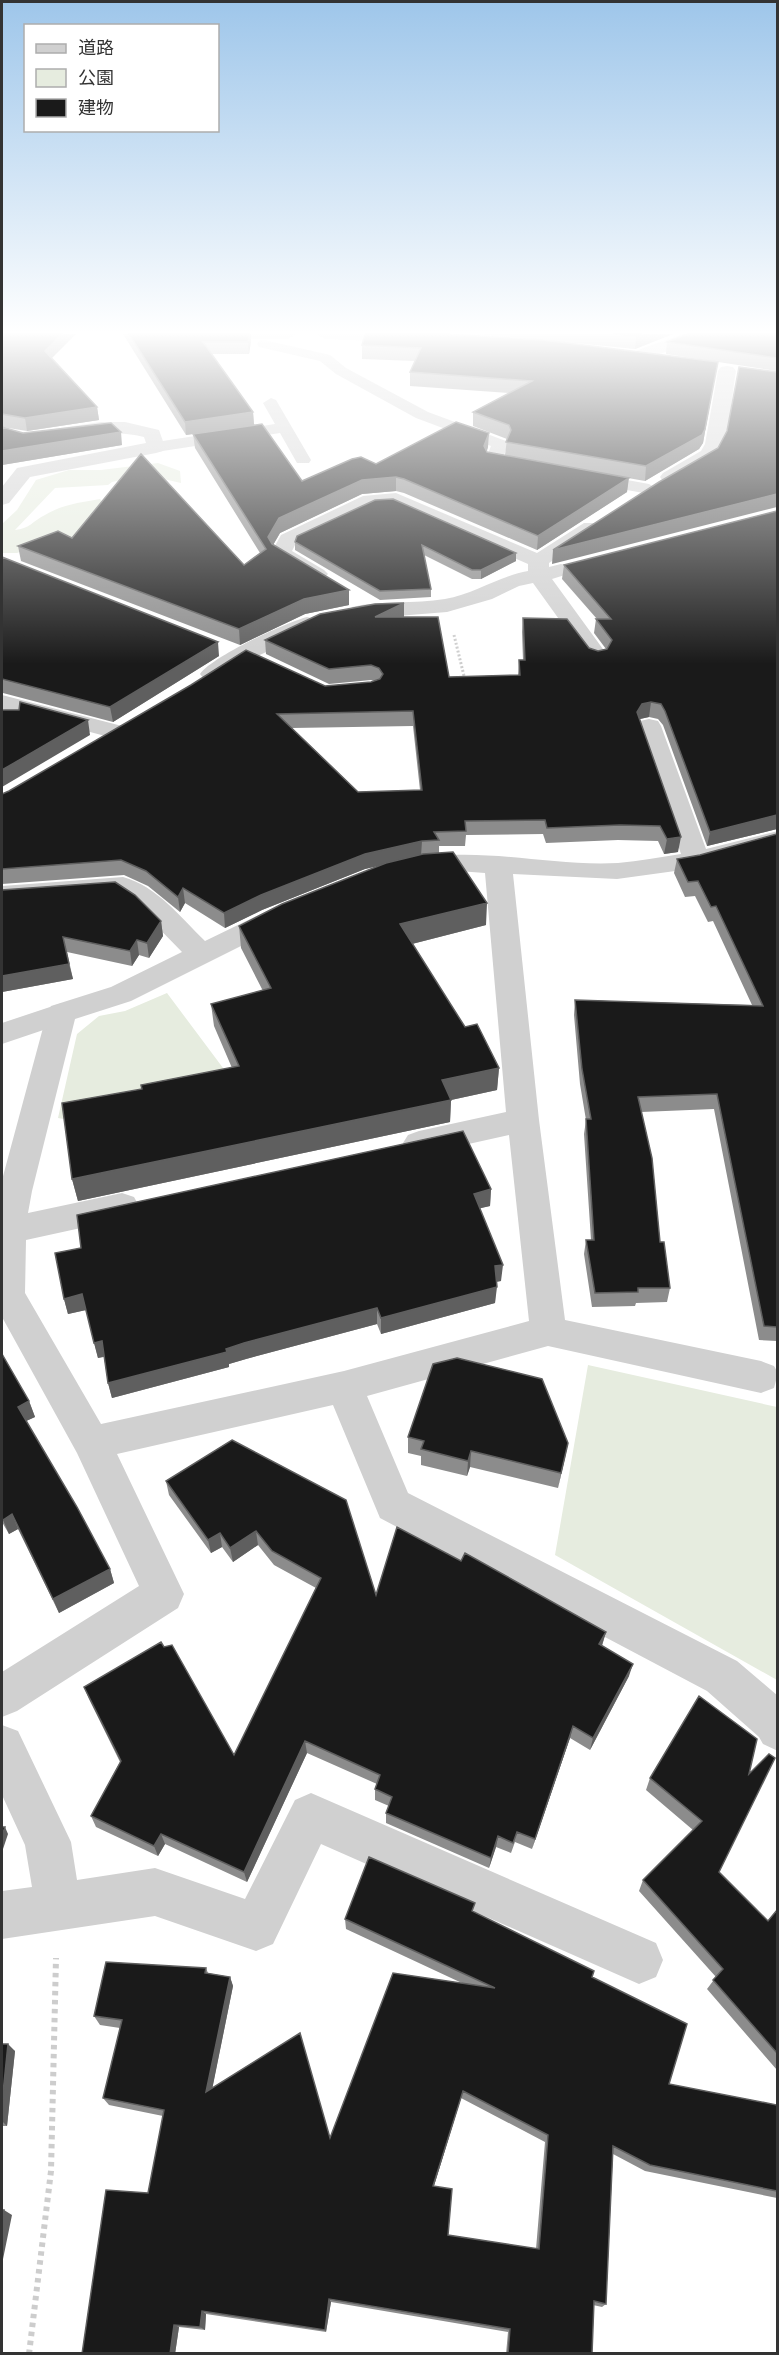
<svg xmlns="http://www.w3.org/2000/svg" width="779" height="2355" font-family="'Alegreya Sans','Noto Sans JP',sans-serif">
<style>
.green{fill:#e6ecdf}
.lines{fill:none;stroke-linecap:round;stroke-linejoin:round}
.path-far1{stroke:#cdcdcd;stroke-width:3;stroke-dasharray:2 2;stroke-linecap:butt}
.path{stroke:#cdcdcd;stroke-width:6;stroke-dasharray:4.5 4.5;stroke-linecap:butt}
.service{fill:#d0d0d0;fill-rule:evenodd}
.minor{fill:#d0d0d0;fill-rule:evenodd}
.tertiary{fill:#d0d0d0;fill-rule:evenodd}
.wall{fill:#8c8c8c;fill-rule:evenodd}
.shaded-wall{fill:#5f5f5f}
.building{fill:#1a1a1a;stroke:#5f5f5f;stroke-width:1.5;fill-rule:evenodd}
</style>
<rect width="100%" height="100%" fill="#fff"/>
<path class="green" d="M158,463L180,471L181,483L146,475L112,482L108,485L55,488L15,530C29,529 33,521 45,515C61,505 82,502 100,499L111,512L80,543L59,538L17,553H2V524L17,510L36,480L69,470H101Z
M167,993L235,1084L69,1120L58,1118L77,1034L99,1016L125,1011Z
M588,1365L777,1407V1680L555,1555Z"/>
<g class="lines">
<path class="path-far1" d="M454,635L465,680"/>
<path class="path" d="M29,2354L51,2171L56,1958"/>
<path class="service" d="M264,340L330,355L346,368L428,412L506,441L508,444L503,458L529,463L531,466L523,471L487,464L485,461L491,446L416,418L336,374L320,361L259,347L257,344L259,341Z
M271,398L276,400L311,460L309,463H297L280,433L156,452L148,447L156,442L275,424L263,403Z
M589,473L649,484L657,489L649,494L583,482L581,478L583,474Z"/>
<path class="minor" d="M218,334H296L288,339H226Z
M317,334H415L417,337L409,342L325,339Z
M682,334H706L704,337L642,361H630L628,357L630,353Z
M727,366L733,367L736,371C731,399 731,435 715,459L677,481H663L660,477L663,473L701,451L705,444L718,371L721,367Z
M101,422H125L159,430L165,447L163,451L156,453L30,477L9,503L2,505V487L17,468L146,443L144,437C102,426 70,442 29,444C20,445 10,441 2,439V429L27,433Z
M396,493L537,553L584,523H598L601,527L598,531L549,563V567L561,564L568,566L572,570L568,574L552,579L608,656L605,661L597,663L589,661L533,583L519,586L492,599L447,612L360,619L352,617L349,612L352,607C382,600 414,604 445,599C474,594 499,576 528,571V564L393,505L374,506L296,543L292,551L324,570L328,574L324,578C307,583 288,566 274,557L271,553L281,535L363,496Z
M307,617L315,619L318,624L315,629L249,660L220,679L212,681L204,679L200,674C213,656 285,623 307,617Z
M2,695L122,726L125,731L122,736L113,738L2,709Z
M649,719L658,721L661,726L706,849L778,831V847L697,868L617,879L513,874L539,1120L565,1320L761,1361L774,1366L778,1373L774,1388L761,1393L548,1346L367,1396L408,1493L737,1661L778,1696V1751L763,1744L759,1737L707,1691L380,1518L333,1405L117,1454L184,1594L178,1608L17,1711L2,1717V1672L139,1586L77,1453L2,1317V1180L47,1013L51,1006L111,987L182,952L139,908L118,895L2,903V886L123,877C157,886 181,918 205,941L271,909L281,906L291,909L295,915L291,921L131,1001L75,1019L32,1191L28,1213L122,1193L134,1197L139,1206L134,1215L122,1219L26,1240L25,1293L101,1424L344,1371L529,1321L509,1135L419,1155L408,1151L403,1143L408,1135L419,1131L506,1112L485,873L458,871L417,875L407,873L404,867L407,861C476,844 548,867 618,863C639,861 660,857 681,854L637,726L640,721Z
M2,1725L18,1731L71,1842L77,1880L155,1868L245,1899L295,1800L311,1793L656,1943L663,1960L656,1977L639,1984L321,1844L273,1944L256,1951L155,1916L2,1939V1891L32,1887L25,1845L2,1795Z"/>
<path class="tertiary" d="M62,1003L73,1006L77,1013L73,1020L2,1044V1023Z"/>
</g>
<path class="wall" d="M2,334L52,358L97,407L99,420L27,431L2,427L23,433L122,445L2,465Z
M123,334H251V341L249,354H211L253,412L254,425L186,435Z
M478,334H673L635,349L565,342L715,376L703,443L699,449L645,481L628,478L627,492L537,550L404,493L396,491L362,494L280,533L273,545L349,590V605L305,614L240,645L21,561L18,546L72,538L244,565L260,553L195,448L193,434L302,481L376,464L488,447L487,451V452L505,455L507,439L473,426V412L509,393L410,386V372L415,361L362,359V345L522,338Z
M777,334V371L666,354L667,342Z
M777,511V829L707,846L663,725L658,719L649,717L640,719L678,852L664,854L658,841L618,840L546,843L543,834L466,835L465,846H439V853L486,925L412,944L465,1027L499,1068L497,1090L451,1100L450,1122L78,1201L72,1179L142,1089L232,1068L214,1026L211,1004L263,991L241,948L239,926L378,866L365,869L262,910L225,928L185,903L180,912L148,886L124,875L2,884V794L325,686L371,682L374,681L371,680L329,684L266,654L265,640L404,603V617L449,677L518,675L519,660H523L522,632L523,618L589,648L598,651L606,649L594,633L596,619H597L562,579L564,565ZM413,726L420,790L358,792L292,728Z
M297,536L516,553V561L481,579H472L424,555L431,589V597L380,600L295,550V542Z
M2,557L219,656L113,722L3,693L2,694Z
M777,834V1341L759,1340L714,1109L641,1112L660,1242L670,1288L667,1302L636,1303L635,1306L592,1307L584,1254L586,1240H591L584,1134L586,1120L580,1084L574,1015L575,1000L752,1005L713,921L708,922L695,896L685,897L674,873L677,859L700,855Z
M2,890L161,921L163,936L149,958L139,955L132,966L67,952L73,979L2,992Z
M491,1189L490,1206L480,1208L501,1281L496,1282L495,1303L381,1334L377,1324L246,1359L229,1364V1367L112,1398L108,1383L104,1357L98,1358L86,1310L68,1314L64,1299Z
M2,1354L29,1401L35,1417L26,1421L110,1569L114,1583L59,1613L18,1529L9,1534L2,1522Z
M408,1437L568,1443L558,1488L470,1467L467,1476L421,1465V1456L408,1453Z
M166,1481L376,1595L461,1561L606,1632L602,1646L629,1676L590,1750L570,1738L532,1849L515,1842L511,1853L496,1847L489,1868L386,1823V1813L389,1806L375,1800V1789L377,1784L307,1753L247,1882L165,1844L158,1856L96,1827L91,1816L120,1762L89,1699L84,1687L164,1647L234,1755L316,1588L274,1565L258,1545L233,1562L222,1547L211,1553L169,1495Z
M699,1696L719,1872L768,1921L777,1910V2070L707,1989L716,1977L639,1891L643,1880L693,1830L646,1790L650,1778Z
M474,1912L592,1977L669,2084L777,2105V2198L645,2171L613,2154L606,2304L602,2307L593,2305L592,2354H506L508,2332L331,2302L326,2332L206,2314L205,2330L179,2327L175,2354H82L148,2193L163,2116L109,2105L103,2098L120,2028L100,2025L94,2016L206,1968L208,1973L230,1977L233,1986L212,2089L330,2138L464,1984L346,1929L345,1919ZM461,2098L545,2142L536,2249L448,2235L434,2186Z
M2,2044L15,2051L7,2126H2Z"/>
<path class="shaded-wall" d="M62,334H76L47,363L45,351Z
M249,334H251V341L249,354L248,342Z
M642,334H673L635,349L636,336Z
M715,376L703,443L699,449L645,481L646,466Z
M97,407L99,420L27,431L25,418Z
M253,412L254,425L186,435L185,422Z
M121,432L122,445L2,465V451Z
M489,433L488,447L483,460L484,446Z
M396,477V491L362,494L280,533L269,552L268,537L279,518L362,480Z
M629,478L627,492L537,550L538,536Z
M777,494V507L552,564L553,550Z
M516,553V561L481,579V570Z
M349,590V605L305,614L240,645L239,629L304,599Z
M404,603V617H375Z
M218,642L219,656L113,722L110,707Z
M651,702L649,717L640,719L637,712L642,704Z
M88,720L90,735L2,787V770Z
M777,815V829L707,846L710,832Z
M681,837L678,852L664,854L667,839Z
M422,841L421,856L365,869L262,910L225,928L224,913L261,895L365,854Z
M183,888L185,903L180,912L178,897Z
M487,903L486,925L400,947V924Z
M161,921L163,936L149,958L147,943Z
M137,940L139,955L132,966L130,951Z
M69,964L73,979L2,992V976Z
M499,1068L497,1090L451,1100L450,1122L78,1201L72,1179L442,1080Z
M491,1189L490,1206L473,1210L474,1194Z
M503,1265L501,1281L494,1282L495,1266Z
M497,1287L495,1303L381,1334V1318Z
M82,1294L86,1310L68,1314L64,1299Z
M377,1308V1324L246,1359L229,1364V1367L112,1398L108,1383L244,1343Z
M102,1341L106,1356L98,1358L94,1343Z
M29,1401L35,1417L24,1422L18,1407Z
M568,1443L565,1458L558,1488L561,1473Z
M471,1451L470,1467L467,1476L468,1461Z
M12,1514L18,1529L9,1534L3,1520Z
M256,1531L258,1545L233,1562L230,1548Z
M220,1533L222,1547L211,1553L208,1540Z
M110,1569L114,1583L59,1613L53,1599Z
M606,1632L602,1645L595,1657L599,1644Z
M633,1664L629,1676L590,1750L593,1738Z
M573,1726L570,1738L532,1849L535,1839Z
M305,1741L307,1753L247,1882L244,1872Z
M5,1827L8,1834L2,1852V1836Z
M161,1834L165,1844L158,1856L154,1846Z
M498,1836L496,1847L489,1868L491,1858Z
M230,1977L233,1986L210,2100L206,2092Z
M8,2044L15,2051L7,2126L2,2121V2103Z
M463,2091L461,2098L432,2192L433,2186Z
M4,2210L12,2215L2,2264V2223Z
M329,2299L331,2302L326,2332L325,2330Z
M202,2311L206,2314L205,2330L200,2327Z
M174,2325L179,2327L175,2354H170Z"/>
<path class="building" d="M2,334H62L45,351L97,407L25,418L2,414Z
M129,334H249L248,342H203L253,412L185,422Z
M365,334H448L544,340L718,362L705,429L702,435L646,466L506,442L511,430L509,425L473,412L532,381L410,372L421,348L362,345Z
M613,334H642L636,336Z
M687,334H777V358L667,342Z
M739,367L777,372V494L553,550L659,482L718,448L727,431Z
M456,422L489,433L484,446L487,452L629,478L538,536L404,479L396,477L362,480L279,518L268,537L272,544L349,590L304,599L239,629L18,546L58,531L72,538L141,454L244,565L266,549L193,434L262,424L302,481L352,459L361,457L376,464Z
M111,423L121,432L2,451V427L23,433Z
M393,499L516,553L481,570H472L422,545L431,589L380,591L295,542L297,536L375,500Z
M777,511V815L710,832L665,711L661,704L651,702L642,704L637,712L681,837L667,839L660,826L620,825L547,828L545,820L465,821L466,831L434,832L439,840L422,841L365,854L261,895L224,913L183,888L178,897L146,871L121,860L2,869V794L9,791L191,685L246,650L325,686L371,682L380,679L383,674L379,668L371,665L329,669L265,640L320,614L375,604L404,603L375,617H438L449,677L520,675L519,660H525L523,618L567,619L589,648L598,651L607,649L612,640L596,619H611L564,565ZM413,711L422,790L358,792L277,714Z
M2,557L218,642L110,707L2,679Z
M20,702L88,720L2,770V710H19Z
M777,834V1327L764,1326L717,1094L638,1097L652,1158L660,1242H664L670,1288H638V1292L595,1293L586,1240H594L586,1119H591L582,1069L575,1000L763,1006L716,906L711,907L698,881L688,882L677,859L700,855Z
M453,852L487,903L400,924L465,1027L477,1024L499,1068L442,1080L451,1100L72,1179L62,1103L142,1089L141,1085L239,1066L211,1004L271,988L239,926L282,904L386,863L423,854Z
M115,882L135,895L161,921L147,943L137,940L130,951L63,937L69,964L2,976V890Z
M463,1131L491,1189L474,1194L503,1265L495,1266L497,1287L381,1318L377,1308L244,1343L226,1349L227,1352L108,1383L102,1341L94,1343L82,1294L64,1299L55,1253L81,1248L77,1215Z
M2,1354L29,1401L18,1407L77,1507L110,1569L53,1599L12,1514L3,1520L2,1518Z
M457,1358L542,1379L568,1443L561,1473L471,1451L468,1461L421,1449L424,1441L408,1437L433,1364Z
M232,1440L346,1500L376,1595L397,1527L461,1561L465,1553L606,1632L599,1644L633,1664L593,1738L573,1726L535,1839L517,1832L513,1843L498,1836L491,1858L386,1813L392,1797L375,1789L380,1775L305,1741L244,1872L161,1834L154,1846L91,1816L121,1761L84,1687L161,1642L164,1647L172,1645L234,1755L321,1578L272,1551L256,1531L230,1548L220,1533L208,1540L166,1481Z
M699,1696L757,1739L749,1774L769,1754L775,1758L719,1872L768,1921L777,1910V2053L713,1980L723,1969L643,1880L702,1821L650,1778Z
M2,1827H5L2,1836Z
M369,1857L475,1903L472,1911L594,1971L592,1977L687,2024L669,2084L777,2105V2191L650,2165L613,2146L606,2304L594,2301L592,2354H508L510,2329L329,2299L325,2330L202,2311L200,2327L174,2325L170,2354H82L106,2190L148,2193L164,2110L103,2098L122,2020L94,2016L106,1962L206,1968L205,1973L230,1977L206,2092L300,2033L330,2138L393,1973L495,1988L345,1919ZM463,2091L548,2135L539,2249L448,2235L452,2189L433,2186Z
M2,2044H8L2,2103Z
M2,2210H4L2,2223Z"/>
<linearGradient id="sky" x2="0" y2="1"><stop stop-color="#9ec6ea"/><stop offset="0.5" stop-color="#fff"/><stop offset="1" stop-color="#fff" stop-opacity="0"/></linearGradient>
<rect width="779" height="664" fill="url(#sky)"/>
<rect width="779" height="2355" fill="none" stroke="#333333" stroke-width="6"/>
<rect x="24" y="24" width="195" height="108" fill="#ffffff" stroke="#adadad" stroke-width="1.5"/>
<rect x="36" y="44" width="30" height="9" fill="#d0d0d0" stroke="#adadad" stroke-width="1.5"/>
<text x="78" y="54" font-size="18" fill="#333333">道路</text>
<rect x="36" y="69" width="30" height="18" fill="#e6ecdf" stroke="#adadad" stroke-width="1.5"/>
<text x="78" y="84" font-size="18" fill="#333333">公園</text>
<rect x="36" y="99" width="30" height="18" fill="#1a1a1a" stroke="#adadad" stroke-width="1.5"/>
<text x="78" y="114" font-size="18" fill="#333333">建物</text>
</svg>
